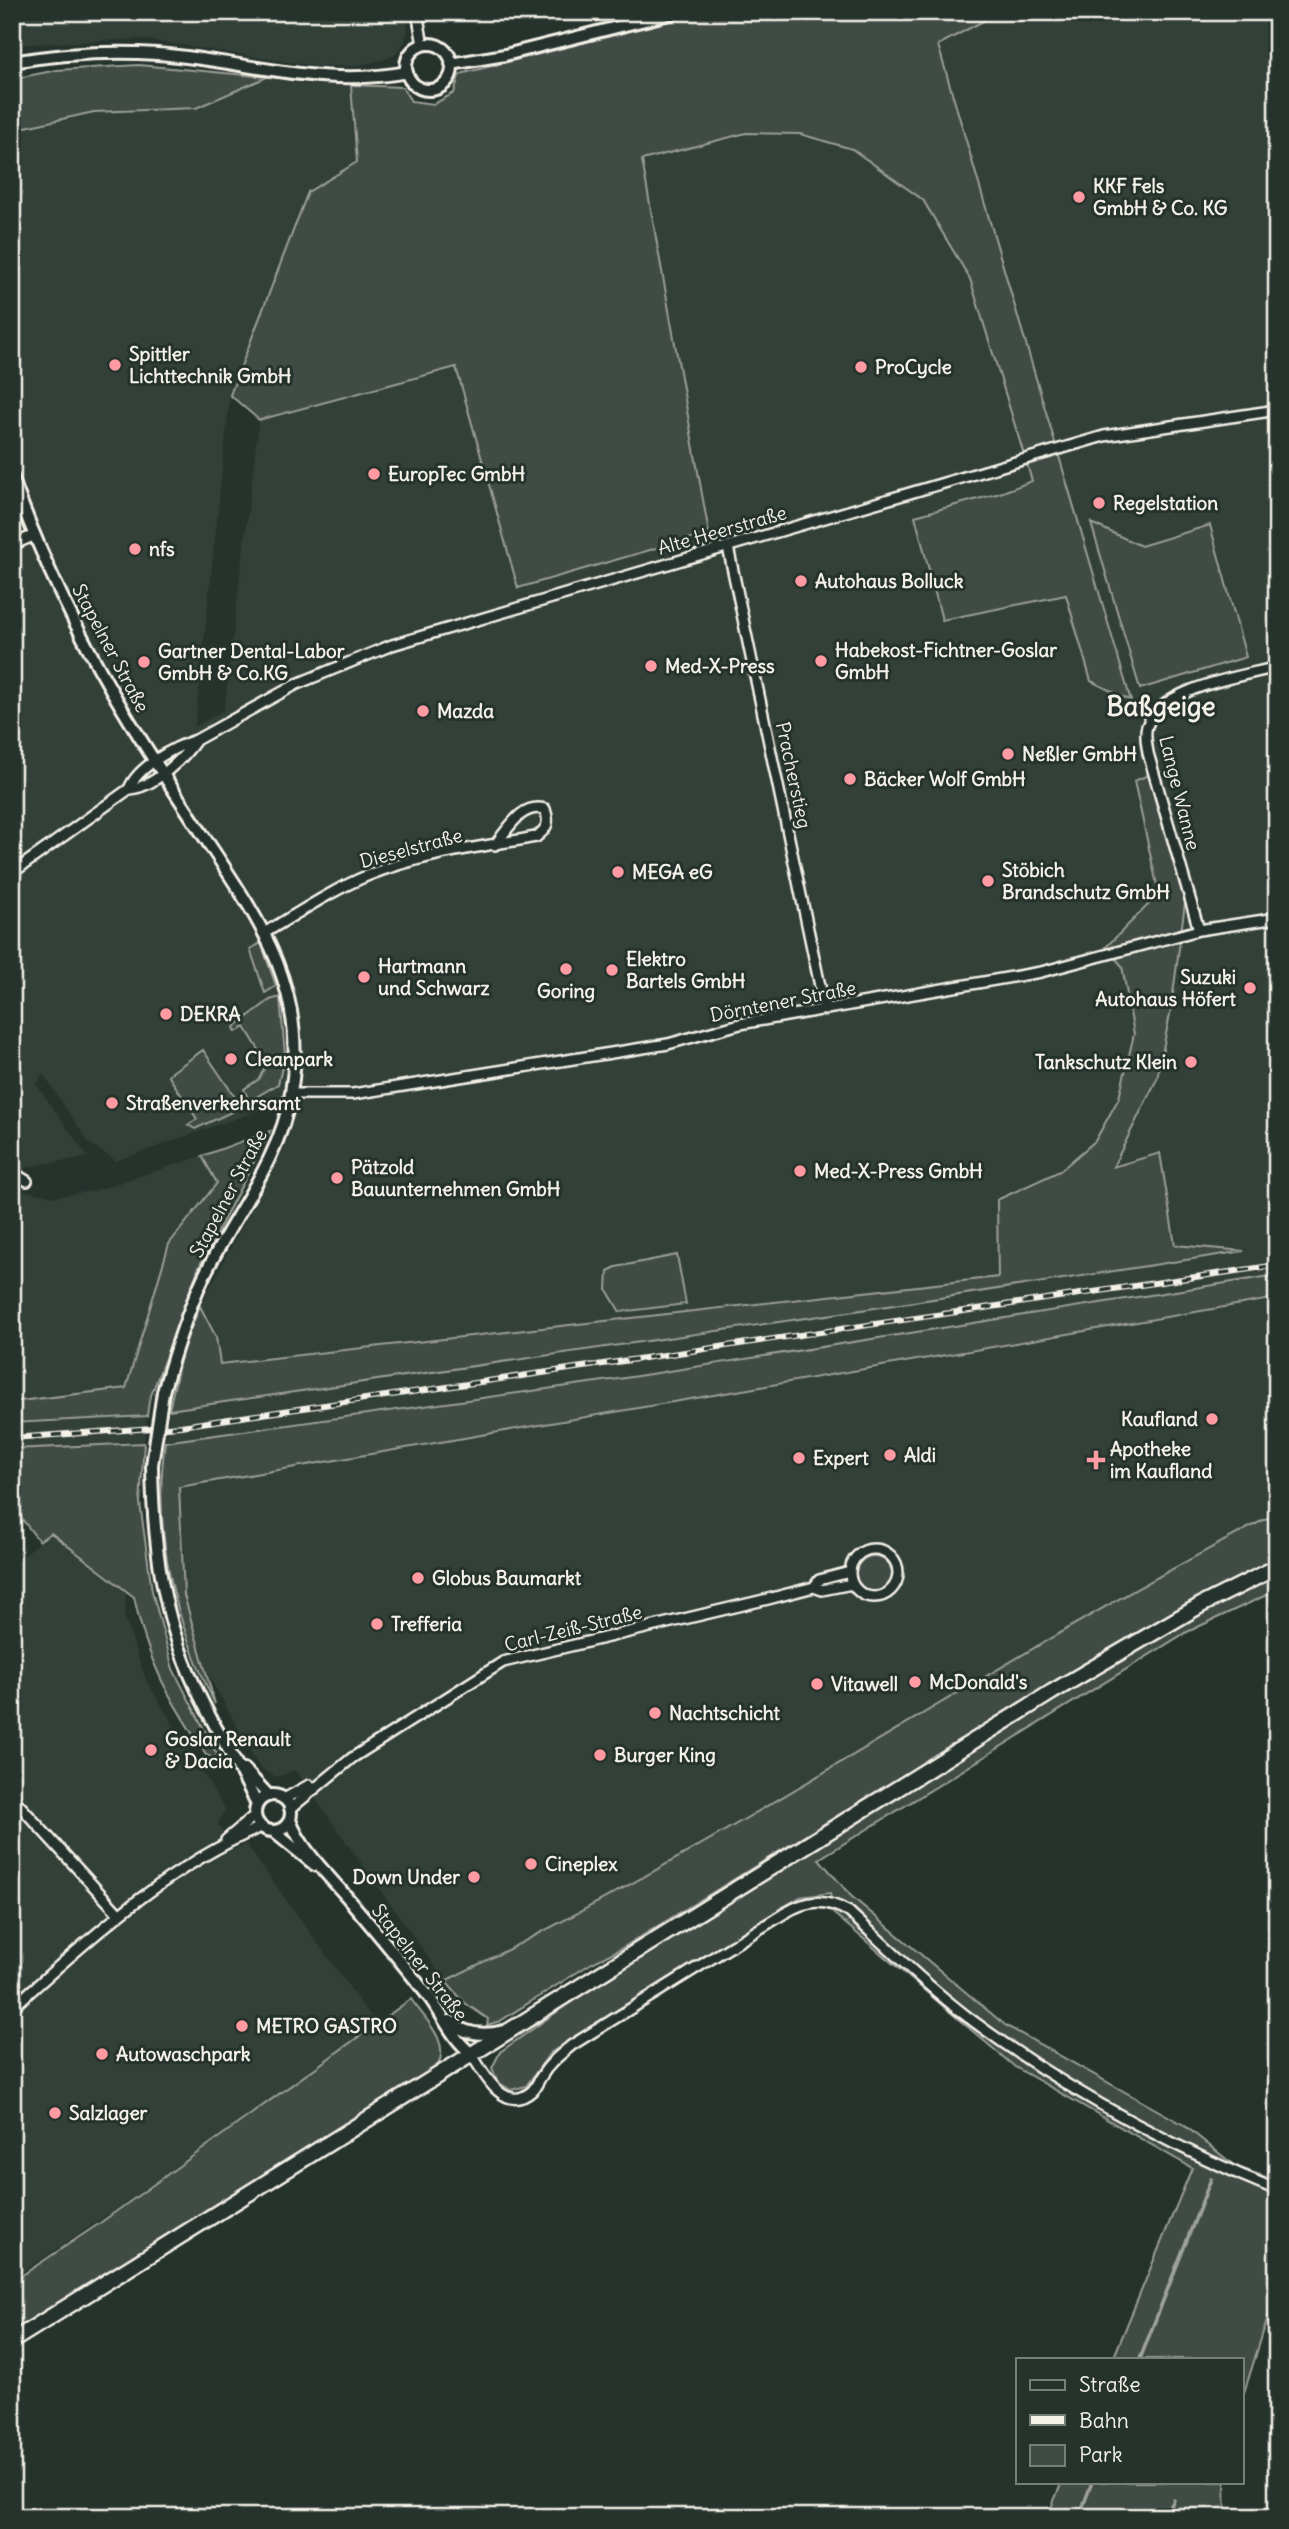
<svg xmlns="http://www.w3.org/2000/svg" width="1289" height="2529" font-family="Delius,sans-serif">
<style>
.built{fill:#333f39}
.green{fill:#414b45;stroke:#9a9e96;stroke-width:2}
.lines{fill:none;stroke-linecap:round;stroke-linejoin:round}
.stream{stroke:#9fa39b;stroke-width:3.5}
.minor-casing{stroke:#f4f1e8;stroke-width:14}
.tertiary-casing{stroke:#f4f1e8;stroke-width:16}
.primary-casing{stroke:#f4f1e8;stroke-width:19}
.minor{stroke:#26332d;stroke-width:9}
.tertiary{stroke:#26332d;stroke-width:10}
.primary{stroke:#26332d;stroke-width:14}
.rail-casing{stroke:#f4f1e8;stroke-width:6}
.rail{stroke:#26332d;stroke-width:3.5;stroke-dasharray:10;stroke-linecap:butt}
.tertiary-bridge-casing{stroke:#f4f1e8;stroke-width:16;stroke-linecap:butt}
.tertiary-bridge{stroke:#26332d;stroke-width:10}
.poi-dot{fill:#ff9aa2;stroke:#26332d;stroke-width:2.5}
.labels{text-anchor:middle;stroke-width:6;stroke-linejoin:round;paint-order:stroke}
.poi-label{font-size:19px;font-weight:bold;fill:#f4f1e8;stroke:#26332d;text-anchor:start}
.street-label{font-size:19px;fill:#f4f1e8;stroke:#26332d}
.district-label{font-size:26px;font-weight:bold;fill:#f4f1e8;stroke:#26332d}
</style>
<rect width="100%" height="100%" fill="#26332d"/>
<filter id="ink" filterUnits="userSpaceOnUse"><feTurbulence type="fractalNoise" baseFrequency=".0143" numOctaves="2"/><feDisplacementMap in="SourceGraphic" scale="14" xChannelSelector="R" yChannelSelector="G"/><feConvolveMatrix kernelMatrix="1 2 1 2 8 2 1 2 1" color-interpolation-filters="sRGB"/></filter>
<g filter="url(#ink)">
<path class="built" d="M12,12H405L408,29L405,42L395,55L386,59L354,66H314L141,39L12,45Z
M1000,12H1277V1275L625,1378L165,1442L169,1410L855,1311L1240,1252L1175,1245L1112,1168L1157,1079L1171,1009L1185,903L1147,775L1134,781L1159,894L1106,947L1122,966L1134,1034L1119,1098L1095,1141L1060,1171L998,1201V1277L220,1364L216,1337L200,1306L277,1160L295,1109L274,1105L116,1161L89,1143L43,1074L36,1084L88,1157L26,1167L20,1190L55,1197L97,1190L202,1156L217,1183L169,1244L126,1388L12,1402V130L94,112L196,108L267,77L302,84L351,85L357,162L308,192L230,395L195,727L224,710L259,420L456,367L518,588L709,533L642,159L746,133L800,134L852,149L923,200L970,279L1032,481L1000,494L1031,601L1066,595L1091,681L1130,701L938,45Z
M1277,1298V1513L1187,1559L888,1737L543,1933L445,1981L295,1770L276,1777L259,1767L203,1665L184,1595L178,1487Z
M147,1416L144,1443L12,1449V1423Z
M50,1532L126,1593L125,1618L146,1680L225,1809L218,1824L234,1850L246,1844L376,2024L150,2186L12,2279V1566Z"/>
<path class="green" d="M706,12H1000L938,45L1131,701L1091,681L1066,595L942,620L915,516L1000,493L1032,481L970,279L923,200L852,149L800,134L746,133L642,160L709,533L518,588L456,367L259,420L230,395L308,192L357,162L351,85L402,87L411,101L434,104L454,93L459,76L464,73Z
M139,65L267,77L196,108L94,112L12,130V79L57,70Z
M1091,523L1141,546L1210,525L1246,657L1140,689Z
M1148,775L1185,903L1171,1009L1157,1079L1113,1167L1160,1153L1175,1245L1244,1251L855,1311L169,1410L183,1347L200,1306L216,1337L220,1364L998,1277L997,1200L1060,1171L1095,1141L1119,1098L1134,1034L1122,966L1106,947L1159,894L1134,781Z
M261,943L276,986L265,993L250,949Z
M280,997L285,1055L278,1084L249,1101L244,1089L259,1079L267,1063L245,1027L236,1032L234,1027L270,1000Z
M203,1050L235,1097L238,1109L195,1129L188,1125L197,1119L168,1075Z
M270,1131L199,1267L149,1401L147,1416L12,1423V1402L126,1388L169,1244L217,1183L202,1156Z
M677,1255L686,1304L620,1312L607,1290L608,1271L616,1267Z
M1277,1275V1298L179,1487L184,1595L215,1704C175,1621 152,1534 165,1442L625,1378Z
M144,1443L140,1503L152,1591L173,1669L218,1756L213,1758L206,1755C169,1698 148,1664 134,1597L51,1533L39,1541L12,1506V1449Z
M1277,1513V1559L1114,1646L622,1948L592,1963L500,2021L487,2025L488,2019L465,2003L445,1981C732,1842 994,1659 1277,1513Z
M856 1574a18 18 0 1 1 36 0a18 18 0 1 1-36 0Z
M1277,1574V1590L1185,1633L819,1859L851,1896L1005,2025L1184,2125L1235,2166L1277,2181V2288L1242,2399V2359H1113L1192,2168L1015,2067L833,1913L830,1893L800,1897L550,2053L526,2086L511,2090L498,2082L492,2068L500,2052L575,1999L936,1771L1205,1610Z
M411,1999C424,2018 452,2043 437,2066L12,2332V2282L100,2223Z
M1062,2482H1225L1226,2517H1047Z"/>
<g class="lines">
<path class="stream" d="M1140,2359L1211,2179
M1079,2517L1092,2482
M1165,2517L1174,2500"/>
<g class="minor-casing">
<path id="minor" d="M417,12L423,45
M12,545L35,535
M728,547L825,1010
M129,789C137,767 174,747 196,740L297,684L392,645L1104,436L1277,410
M12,873L129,789C153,788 183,759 196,740
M1199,930L1148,753C1147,745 1144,734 1147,726C1162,687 1240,677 1277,667
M266,932C300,912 332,890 369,875C422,854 481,847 536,837C547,829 550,823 545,809C521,803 509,828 495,845
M291,1094H353L668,1044L740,1024L1041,972L1199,930L1277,918
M12,1172L27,1181
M850 1573a24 24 0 1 1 48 0a24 24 0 1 1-48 0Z
M814,1587L822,1590L852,1584
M12,1797L118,1913
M284,1799L309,1785
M290,1809L352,1758L503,1662L768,1599L814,1587L819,1580L850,1572
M226,1840L255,1815
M12,2008C90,1938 165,1868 261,1827
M471,2053C482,2071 504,2116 532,2091C536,2087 538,2081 541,2077C549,2063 560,2055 572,2045L785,1913C808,1899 826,1899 849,1912C888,1948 927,1986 969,2018C1063,2088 1169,2146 1277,2190"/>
</g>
<g class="tertiary-casing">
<path id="tertiary" d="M406 67a23 23 0 1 1 46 0a23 23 0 1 1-46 0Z
M12,62C60,54 108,51 157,54C242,60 321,89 407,72
M451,64L505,55L677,12
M12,477C39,552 73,624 113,693C141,742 172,788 203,835C258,918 309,988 291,1093C280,1161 232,1217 203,1278C186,1315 174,1353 163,1392
M152,1465C153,1543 162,1615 195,1686C213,1727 239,1764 257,1805
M244,1769L269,1796
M255 1813a18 18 0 1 1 36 0a18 18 0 1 1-36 0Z
M290,1820C301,1849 327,1874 347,1897C375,1930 402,1963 429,1997C443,2015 452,2039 471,2053
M273,1831L315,1865
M450,2021C465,2035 485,2036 504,2031"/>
</g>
<g class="primary-casing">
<path id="primary" d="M12,2341L1052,1692L1201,1605L1277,1567"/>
</g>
<use href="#minor" class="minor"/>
<use href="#tertiary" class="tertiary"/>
<use href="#primary" class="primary"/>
<g class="rail-casing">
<path id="rail" d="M12,1438L181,1426L1277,1265"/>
</g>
<use href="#rail" class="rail"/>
<g class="tertiary-bridge-casing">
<path id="tertiary-bridge" d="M152,1465L163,1392"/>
</g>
<use href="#tertiary-bridge" class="tertiary-bridge"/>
</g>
</g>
<g class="poi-dot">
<circle cx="1079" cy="197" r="7"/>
<circle cx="115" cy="365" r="7"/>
<circle cx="861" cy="367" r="7"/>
<circle cx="374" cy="474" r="7"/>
<circle cx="1099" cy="503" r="7"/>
<circle cx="135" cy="549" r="7"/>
<circle cx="801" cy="581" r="7"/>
<circle cx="821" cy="661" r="7"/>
<circle cx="144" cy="662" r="7"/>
<circle cx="651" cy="666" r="7"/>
<circle cx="423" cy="711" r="7"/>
<circle cx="1008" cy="754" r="7"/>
<circle cx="850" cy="779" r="7"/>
<circle cx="618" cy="872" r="7"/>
<circle cx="988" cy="881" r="7"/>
<circle cx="566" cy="969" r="7"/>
<circle cx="612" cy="970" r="7"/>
<circle cx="364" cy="977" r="7"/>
<circle cx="1250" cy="988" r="7"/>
<circle cx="166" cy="1014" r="7"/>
<circle cx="231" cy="1059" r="7"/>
<circle cx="1191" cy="1062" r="7"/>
<circle cx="112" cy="1103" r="7"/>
<circle cx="800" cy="1171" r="7"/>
<circle cx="337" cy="1178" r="7"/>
<circle cx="1212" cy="1419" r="7"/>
<circle cx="890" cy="1455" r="7"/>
<circle cx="799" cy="1458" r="7"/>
<path d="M1092.5 1449.5h7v7h7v7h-7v7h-7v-7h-7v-7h7z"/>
<circle cx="418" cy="1578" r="7"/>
<circle cx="377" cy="1624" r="7"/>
<circle cx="915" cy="1682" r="7"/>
<circle cx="817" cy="1684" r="7"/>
<circle cx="655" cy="1713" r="7"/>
<circle cx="151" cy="1750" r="7"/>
<circle cx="600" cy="1755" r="7"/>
<circle cx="531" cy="1864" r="7"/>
<circle cx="474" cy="1877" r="7"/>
<circle cx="242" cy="2026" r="7"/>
<circle cx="102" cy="2054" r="7"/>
<circle cx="55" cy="2113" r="7"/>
</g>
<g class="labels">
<g class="poi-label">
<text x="1093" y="193">KKF Fels<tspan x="1093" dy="22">GmbH &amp; Co. KG</tspan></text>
<text x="129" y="361">Spittler<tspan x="129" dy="22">Lichttechnik GmbH</tspan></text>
<text x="875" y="374">ProCycle</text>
<text x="388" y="481">EuropTec GmbH</text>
<text x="1113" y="510">Regelstation</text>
<text x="149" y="556">nfs</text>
<text x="815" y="588">Autohaus Bolluck</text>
<text x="835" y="657">Habekost-Fichtner-Goslar<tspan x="835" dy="22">GmbH</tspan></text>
<text x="158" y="658">Gartner Dental-Labor<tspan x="158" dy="22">GmbH &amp; Co.KG</tspan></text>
<text x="665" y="673">Med-X-Press</text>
<text x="437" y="718">Mazda</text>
<text x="1022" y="761">Neßler GmbH</text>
<text x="864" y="786">Bäcker Wolf GmbH</text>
<text x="1002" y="877">Stöbich<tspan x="1002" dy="22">Brandschutz GmbH</tspan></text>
<text x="632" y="879">MEGA eG</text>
<text x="626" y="966">Elektro<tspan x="626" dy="22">Bartels GmbH</tspan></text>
<text x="378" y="973">Hartmann<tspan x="378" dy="22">und Schwarz</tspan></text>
<text x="1236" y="984" text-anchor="end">Suzuki<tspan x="1236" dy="22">Autohaus Höfert</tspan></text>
<text x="566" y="998" text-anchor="middle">Goring</text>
<text x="180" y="1021">DEKRA</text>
<text x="245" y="1066">Cleanpark</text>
<text x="1177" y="1069" text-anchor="end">Tankschutz Klein</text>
<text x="126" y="1110">Straßenverkehrsamt</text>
<text x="351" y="1174">Pätzold<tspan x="351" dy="22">Bauunternehmen GmbH</tspan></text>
<text x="814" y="1178">Med-X-Press GmbH</text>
<text x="1198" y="1426" text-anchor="end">Kaufland</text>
<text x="1110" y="1456">Apotheke<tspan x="1110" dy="22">im Kaufland</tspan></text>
<text x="904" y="1462">Aldi</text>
<text x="813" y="1465">Expert</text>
<text x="432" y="1585">Globus Baumarkt</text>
<text x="391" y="1631">Trefferia</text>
<text x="929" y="1689">McDonald's</text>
<text x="831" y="1691">Vitawell</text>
<text x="669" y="1720">Nachtschicht</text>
<text x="165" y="1746">Goslar Renault<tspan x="165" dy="22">&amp; Dacia</tspan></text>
<text x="614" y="1762">Burger King</text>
<text x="545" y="1871">Cineplex</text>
<text x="460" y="1884" text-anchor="end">Down Under</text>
<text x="256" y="2033">METRO GASTRO</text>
<text x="116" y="2061">Autowaschpark</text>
<text x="69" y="2120">Salzlager</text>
</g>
<g class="street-label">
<text transform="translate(722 530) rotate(-16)" y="7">Alte Heerstraße</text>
<text transform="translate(111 648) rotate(62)" y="7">Stapelner Straße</text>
<text transform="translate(794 775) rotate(78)" y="7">Pracherstieg</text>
<text transform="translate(1180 793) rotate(76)" y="7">Lange Wanne</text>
<text transform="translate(411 848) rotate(-15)" y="7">Dieselstraße</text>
<text transform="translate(783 1001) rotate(-11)" y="7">Dörntener Straße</text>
<text transform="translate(228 1193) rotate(-62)" y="7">Stapelner Straße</text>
<text transform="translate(573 1628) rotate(-14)" y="7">Carl-Zeiß-Straße</text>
<text transform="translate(420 1962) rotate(52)" y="7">Stapelner Straße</text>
</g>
<g class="district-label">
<text x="1161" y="716">Baßgeige</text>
</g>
</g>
<rect width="1289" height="2529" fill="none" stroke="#26332d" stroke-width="42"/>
<rect x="21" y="21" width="1247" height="2487" fill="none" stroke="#f4f1e8" stroke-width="2.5" filter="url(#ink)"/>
<rect x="1016" y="2358" width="228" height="126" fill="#26332d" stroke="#787f78" stroke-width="2"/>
<rect x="1030" y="2380" width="35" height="10" fill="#26332d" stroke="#787f78" stroke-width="2"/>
<text x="1079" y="2392" font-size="21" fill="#f4f1e8">Straße</text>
<rect x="1030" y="2415" width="35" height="10" fill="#f4f1e8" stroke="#787f78" stroke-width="2"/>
<text x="1079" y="2428" font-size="21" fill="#f4f1e8">Bahn</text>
<rect x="1030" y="2445" width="35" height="21" fill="#414b45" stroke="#787f78" stroke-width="2"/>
<text x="1079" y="2462" font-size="21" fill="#f4f1e8">Park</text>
</svg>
